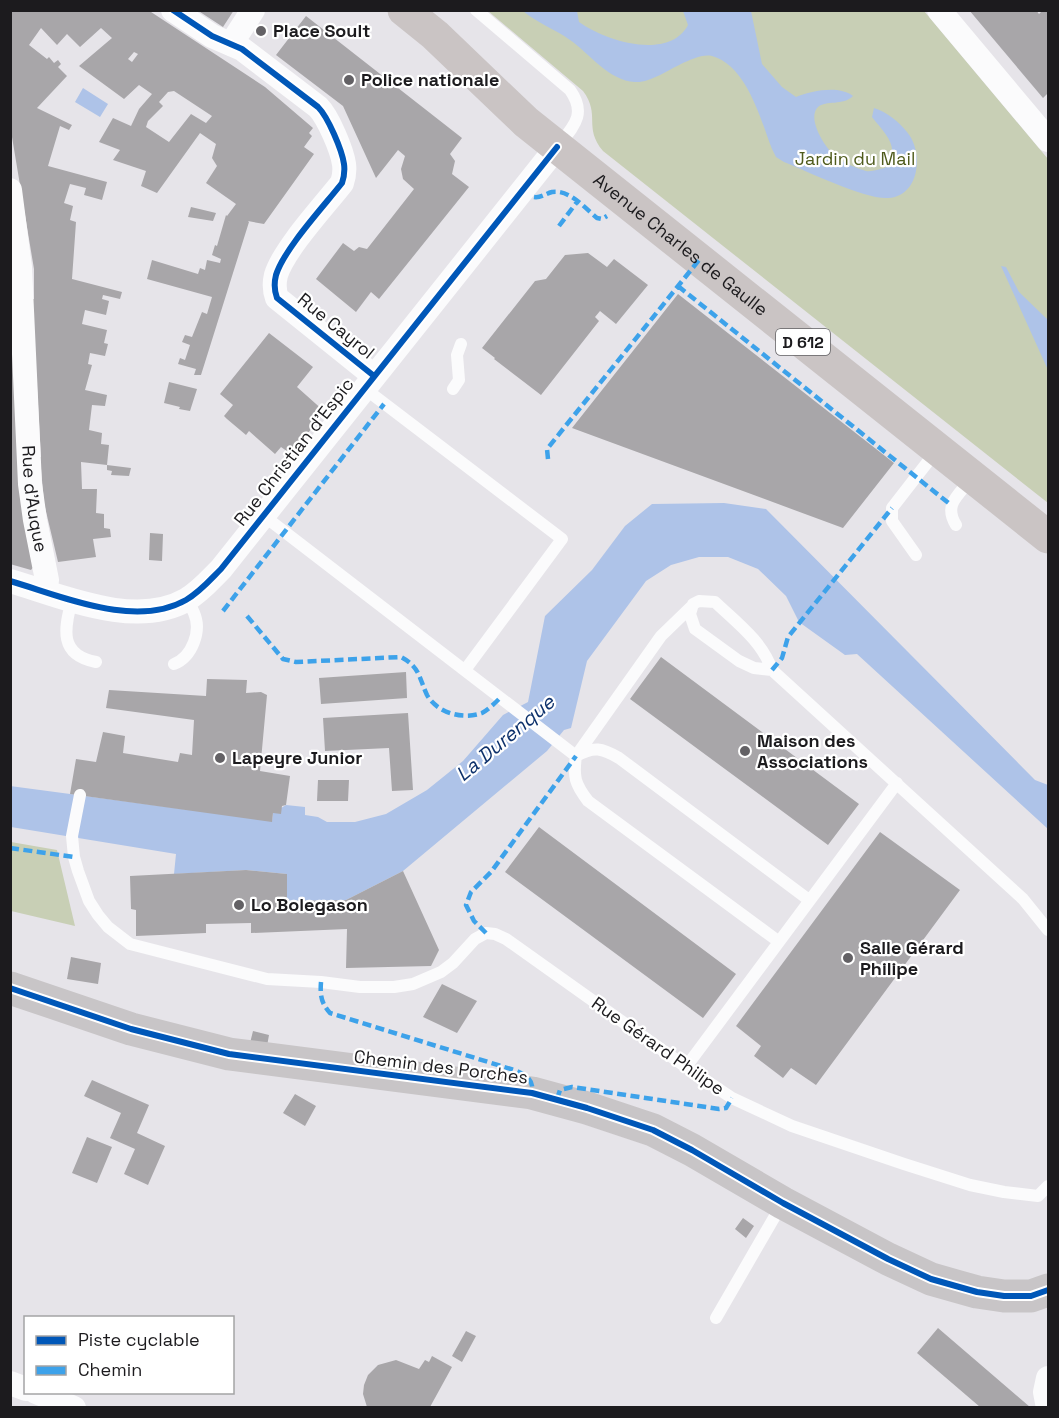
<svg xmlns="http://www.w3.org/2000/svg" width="1059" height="1418" font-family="'Space Grotesk',sans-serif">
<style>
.green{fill:#c8cfb5}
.water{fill:#aec3e8}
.building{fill:#a8a6a9;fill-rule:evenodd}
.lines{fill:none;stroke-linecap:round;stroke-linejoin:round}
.lane{stroke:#fbfbfc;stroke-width:12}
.street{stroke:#fbfbfc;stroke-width:24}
.secondary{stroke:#c8c5c7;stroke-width:33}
.primary{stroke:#cac4c4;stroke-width:33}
.quiet{stroke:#3da2ea;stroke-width:4.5;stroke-dasharray:9 4.5;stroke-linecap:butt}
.cycleway-casing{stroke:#fff;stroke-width:10}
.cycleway{stroke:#0057b8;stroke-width:6}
.poi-dot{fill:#636165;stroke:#fff;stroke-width:2}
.labels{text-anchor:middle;stroke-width:4.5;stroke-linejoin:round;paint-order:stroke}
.shield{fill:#fff;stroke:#605f62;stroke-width:1.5}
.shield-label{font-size:16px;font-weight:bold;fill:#1c1b1e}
.poi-label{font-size:18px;font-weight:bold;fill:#1c1b1e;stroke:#fff;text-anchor:start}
.park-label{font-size:18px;fill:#4f5b1c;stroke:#fff}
.street-label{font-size:18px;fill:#1c1b1e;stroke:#fff}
.water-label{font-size:20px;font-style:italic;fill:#0d316b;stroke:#fff}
</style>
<rect width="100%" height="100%" fill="#e6e4e9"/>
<path class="green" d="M488,11H924L1048,159V503L603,151C583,127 601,115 583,91Z
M11,842L57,850L75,926L11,911Z"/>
<path class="water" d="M523,11H577L579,22C605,41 669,61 688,25L683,11H751L762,64L782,87L796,97C812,91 838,85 853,96C843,106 826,100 818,107C806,119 826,149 836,157C844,163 856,168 866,171C872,172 879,169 885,168C902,147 885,134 872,117L874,108C887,112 899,122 907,132C924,152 920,196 888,198C867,200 806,171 784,162L776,157L772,149C760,118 747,66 712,56C702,54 690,60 681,64C668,70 650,83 635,82C609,81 589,53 570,40C555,29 537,23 523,11Z
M83,88L108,104L100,117L75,102Z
M1001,266L1006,267L1019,292L1048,320V370Z
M724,503L766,509L1035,780L1048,785V829L857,654L845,655L799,622L786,596L758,569L728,557H699L671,565L646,581L587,661L571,728L564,730L547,751L403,871L346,900L287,901V874L246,870L174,874L176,854L11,827L10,786L272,821L273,813L286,805L305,807V815L318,817L327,822H355L386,814L427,790L463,761L503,715L528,702L545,616L592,570L625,526L652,504Z"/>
<path class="building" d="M10,10H148L265,87L313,128L309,133L312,136L304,147L314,154L264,224L248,221L249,222L201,375H194L196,369L178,364L180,358L185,360L190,345L182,342L185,335L192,337L202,312L207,314L212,297L147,279L152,260L198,274L200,268L205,270L207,260L220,263L221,259L212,255L215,245L217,246L226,215L227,216L236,204L206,183L217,166L212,158L216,144L200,133L157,193L141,186L146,171L113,160L120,150L99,142L113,118L131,126L139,109L152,94L139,85L124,99L79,66L112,38L101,28L80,47L67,34L57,45L41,28L29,45L47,59L49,57L54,63L58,60L61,64L58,67L67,76L37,108L72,125L69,130L60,126L48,166L107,182L102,200L84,195L86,188L70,184L64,203L73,206L70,220L76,222L72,279L122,292L120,299L103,295L102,299L109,301L106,315L85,310L82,324L107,330L104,343L108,344L105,356L90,353L88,364L92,365L85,390L107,395L105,406L92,405L89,430L102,433L101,444L109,445L107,465L131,468L129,476L111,475L112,471L107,470V465L81,462L82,489H97L96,513L104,514V528L110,529L111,537L93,539L96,557L58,562L44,503L40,457H41L32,299H34V269L10,125ZM134,52L138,54L132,62L128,59ZM174,91L212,116L206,123L191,114L169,142L146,127L148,121L163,106L159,102L168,92Z
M197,10H234L223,27Z
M969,10H1036L1039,14L1043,10H1048V93L1043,98Z
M306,16L462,138L450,154L455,161L452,174L469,187L379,299L371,292L356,312L316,279L343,243L354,251L359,247L367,249L414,189L403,179L401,169L405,156L398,150L376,178L343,106L276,55Z
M191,207L216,213L213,221L188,217Z
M588,253L607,267L614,259L648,285L616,324L600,311L595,317L599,321L541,395L494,359L495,358L482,348L535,281L546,279L565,255Z
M678,294L894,463L843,528L572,428Z
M10,296L35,565L31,570L10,564Z
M269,333L313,367L297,387L325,412L291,454L281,447L275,454L249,431L246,435L227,419L224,416L233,405L220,394Z
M169,382L197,389L190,411L179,409L180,407L164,403Z
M150,533L163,534L162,561L149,560Z
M661,657L859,804L828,845L630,699Z
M406,672L407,698L321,704L319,678Z
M207,679L247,680L246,693L261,692L267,695L260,771L290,776L286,805L282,806L281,814L273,813L272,822L70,794L76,759L96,762L103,732L125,736L123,753L178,762L180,753L192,755L194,720L106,708L109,690L206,696Z
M408,713L413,790L392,791L389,748L325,751L323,718Z
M318,780H349L348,801H317Z
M539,827L736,974L703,1018L505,872Z
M880,832L960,890L816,1085L791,1068L783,1078L754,1056L761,1046L736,1026Z
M246,870L287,874V901L346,900L403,871L439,950L431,966L346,968L347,929L251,933V923L206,924V933L136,936V910L131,909L130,876Z
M71,957L101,963L98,984L67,979Z
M442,984L477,1001L457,1033L423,1017Z
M253,1031L269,1035L267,1046L250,1043Z
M92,1080L149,1105L137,1133L165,1146L148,1185L124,1174L135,1149L110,1138L121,1113L84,1096Z
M295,1094L316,1106L305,1126L283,1113Z
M87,1137L112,1147L97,1183L72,1173Z
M743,1218L754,1226L746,1238L735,1229Z
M938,1328L1030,1407H980L917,1353Z
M466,1331L476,1336L462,1362L452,1356Z
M432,1356L452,1367L430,1407H367L363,1394L364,1385L368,1375L378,1365L396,1360L419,1369L425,1360L429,1362Z"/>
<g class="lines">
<path class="lane" d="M476,10L570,90C587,114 574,126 558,146
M364,388L562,539L465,670
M453,389L459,380L457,355L461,344
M264,516L576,756
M956,525C943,504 959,495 972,478
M916,555L892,521V508L937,450
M72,600C64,629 59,655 96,662
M692,606L661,636L576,756C573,777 575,784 588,801L778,941
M174,664C192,657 202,631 194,613C192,608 189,604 187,600
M772,670L754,668L739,661L695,629L690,614L693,604L699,601L715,602C737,623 762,641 772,670L1023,899L1048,930
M576,756C594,746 602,748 619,758L809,900
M80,795L72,836L74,857L78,871L89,901L98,915L108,927L130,944L267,979L321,982L360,987H394L413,984L441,972L453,963L475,939L486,933L495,934L506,939L686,1067L732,1098L792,1126L904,1164L970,1185L1004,1192L1038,1196L1048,1186
M686,1067L897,783
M716,1318L782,1204"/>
<g class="street">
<path d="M173,10L212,36L242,49L318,107C328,117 342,150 344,164C345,171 344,177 342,183C324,206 284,249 276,275C274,283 274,290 277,298L374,376"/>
<path d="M939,10L1048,140"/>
<path d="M231,44L253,10"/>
<path id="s1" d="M10,190L20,267L30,484L35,520L47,580L45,591"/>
<path d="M10,581C62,596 135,629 186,600C200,592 210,580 221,569L557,147"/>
<path d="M10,1383L26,1389"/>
<path d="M36,1392L74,1408"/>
<path d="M1048,1408L1045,1392L1048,1378"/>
</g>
<path class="secondary" d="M10,988L131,1029L229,1054L532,1093L587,1108L653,1130L692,1150L783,1203L888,1259L931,1279L977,1292L1004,1296H1031L1048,1290"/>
<path class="primary" id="s2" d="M404,10L435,35L526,122L1048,537"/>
<path class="quiet" d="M534,197C541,198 545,194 552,192C569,189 585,208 597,218L602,219L607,216
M559,226L577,202
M678,286L951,505
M548,459L547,449L699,260
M223,611L384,404
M247,616L283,659L296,662L401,657C420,667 419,678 427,695C437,713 463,720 482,713C488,710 495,703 500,698
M772,670L782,658L788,637L892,508
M10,848L74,857
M486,933L474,921L466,905L471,892L491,872L576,756
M321,982C320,995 321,1003 330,1013L514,1070C526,1075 534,1079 532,1093
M557,1099L560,1090L572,1087L719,1109L726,1108L732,1098"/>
<g class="cycleway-casing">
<path id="cycleway" d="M173,10L212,36L242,49L318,107C328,117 342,150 344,164C345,171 344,177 342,183C324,206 284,249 276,275C274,283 274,290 277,298L374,376
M10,581C62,596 135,629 186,600C200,592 210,580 221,569L557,147
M10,988L131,1029L229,1054L532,1093L587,1108L653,1130L692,1150L783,1203L888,1259L931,1279L977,1292L1004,1296H1031L1048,1290"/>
</g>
<use href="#cycleway" class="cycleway"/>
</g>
<g class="poi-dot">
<circle cx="261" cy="31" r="6"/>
<circle cx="349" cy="80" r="6"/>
<circle cx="745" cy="751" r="6"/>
<circle cx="220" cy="758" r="6"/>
<circle cx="239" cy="905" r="6"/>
<circle cx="848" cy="958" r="6"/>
</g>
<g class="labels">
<rect class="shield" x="776" y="329" width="54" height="26" rx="4.5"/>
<g class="shield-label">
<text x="803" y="348">D 612</text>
</g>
<g class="poi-label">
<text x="273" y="37">Place Soult</text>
<text x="361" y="86">Police nationale</text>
<text x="757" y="747">Maison des<tspan x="757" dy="21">Associations</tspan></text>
<text x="232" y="764">Lapeyre Junior</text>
<text x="251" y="911">Lo Bolegason</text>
<text x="860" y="954">Salle Gérard<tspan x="860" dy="21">Philipe</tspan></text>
</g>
<g class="park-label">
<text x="855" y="165">Jardin du Mail</text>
</g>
<g class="street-label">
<text dy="6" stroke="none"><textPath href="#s2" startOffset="363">Avenue Charles de Gaulle</textPath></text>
<text transform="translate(336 326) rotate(39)" y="6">Rue Cayrol</text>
<text transform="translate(294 452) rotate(-52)" y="6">Rue Christian d'Espic</text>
<text dy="6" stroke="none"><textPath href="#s1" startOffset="310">Rue d'Auque</textPath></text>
<text transform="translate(658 1046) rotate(35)" y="6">Rue Gérard Philipe</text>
<text transform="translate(441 1067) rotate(7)" y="6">Chemin des Porches</text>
</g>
<g class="water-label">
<text transform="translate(505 738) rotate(-40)" y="7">La Durenque</text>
</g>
</g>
<rect width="1059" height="1418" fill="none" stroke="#1c1b1e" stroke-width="24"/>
<rect x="24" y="1316" width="210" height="78" fill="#ffffff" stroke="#a4a4a5" stroke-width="1.5"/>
<rect x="36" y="1336" width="30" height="9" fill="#0057b8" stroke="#a4a4a5" stroke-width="1.5"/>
<text x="78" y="1346" font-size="18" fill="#1c1b1e">Piste cyclable</text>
<rect x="36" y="1366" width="30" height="9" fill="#3da2ea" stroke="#a4a4a5" stroke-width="1.5"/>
<text x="78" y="1376" font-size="18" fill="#1c1b1e">Chemin</text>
</svg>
